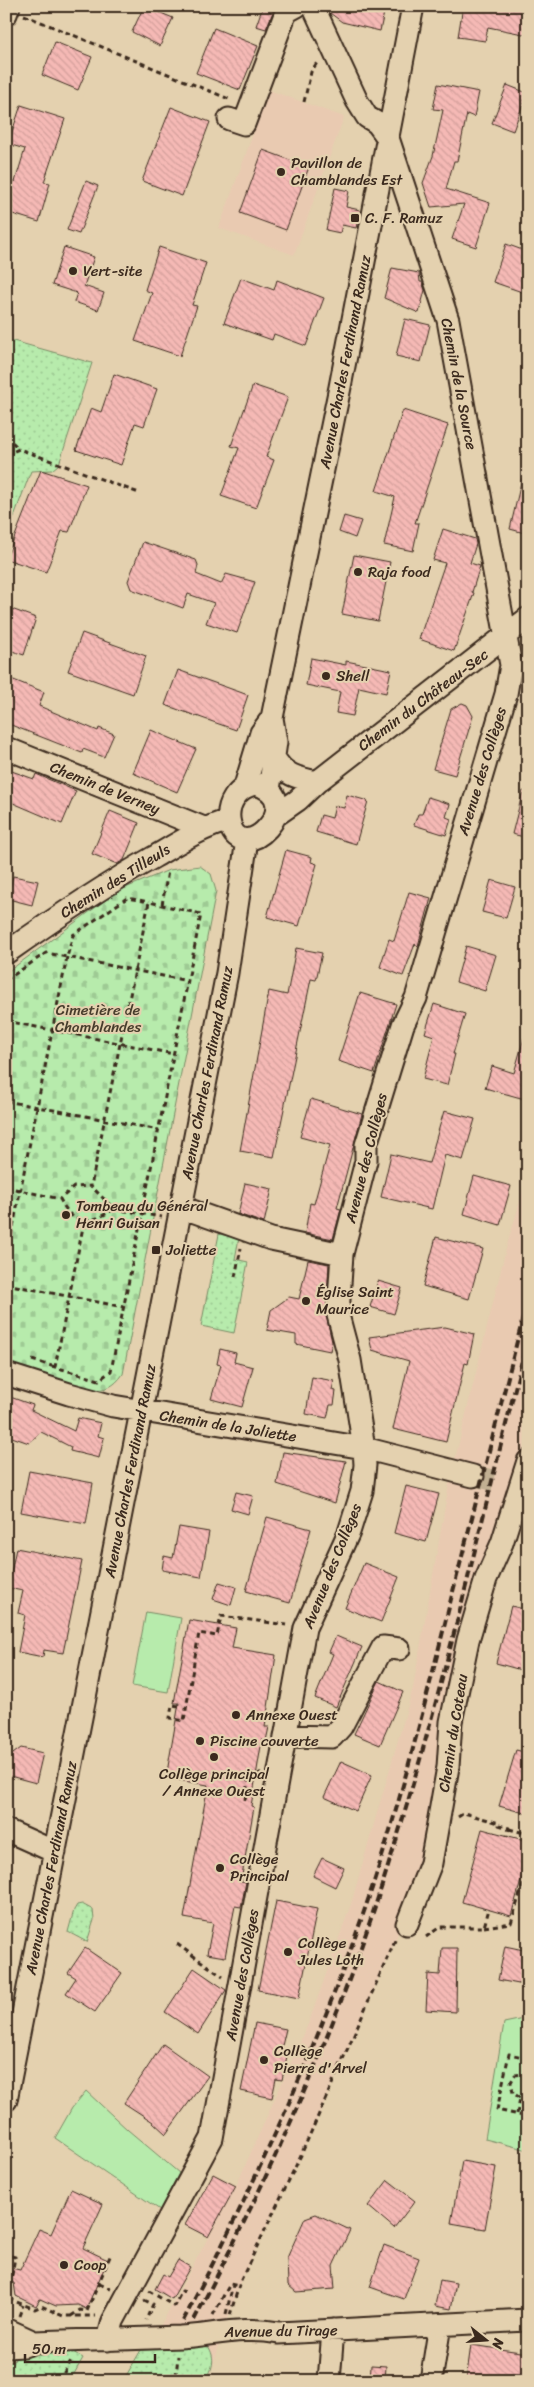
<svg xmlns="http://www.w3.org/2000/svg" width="534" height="2387" font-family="Sriracha,sans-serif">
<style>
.built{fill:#e9cab1}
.grass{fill:url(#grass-dots);stroke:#798a65}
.cemetery{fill:url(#cemetery-stones);stroke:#798a65}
.garden{fill:#b7ebac;stroke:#798a65}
.building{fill:url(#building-back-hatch);stroke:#3b2a1e}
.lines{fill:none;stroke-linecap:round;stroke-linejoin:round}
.minor-tunnel{stroke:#c2b092;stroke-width:21;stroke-dasharray:21 11;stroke-linecap:butt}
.minor-casing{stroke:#3b2a1e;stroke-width:25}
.path{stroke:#3b2a1e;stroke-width:3;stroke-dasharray:5 4;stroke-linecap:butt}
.minor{stroke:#e4d1af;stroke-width:21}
.rail{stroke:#3b2a1e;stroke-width:4;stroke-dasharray:8 4;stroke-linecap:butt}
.poi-dot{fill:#3b2a1e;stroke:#e4d1af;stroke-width:2}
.labels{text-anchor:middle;stroke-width:4;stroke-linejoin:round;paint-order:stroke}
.poi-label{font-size:15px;fill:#3b2a1e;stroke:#e4d1af;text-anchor:start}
.street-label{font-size:15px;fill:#3b2a1e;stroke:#e4d1af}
.park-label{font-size:15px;fill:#473d2c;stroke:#e4d1af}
</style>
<defs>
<pattern id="grass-dots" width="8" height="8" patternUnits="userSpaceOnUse" patternTransform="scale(1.25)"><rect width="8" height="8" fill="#b7ebac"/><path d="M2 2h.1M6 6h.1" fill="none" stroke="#9eca94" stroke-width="1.8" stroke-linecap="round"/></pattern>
<pattern id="cemetery-stones" width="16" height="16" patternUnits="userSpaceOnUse" patternTransform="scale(1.25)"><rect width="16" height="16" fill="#b7ebac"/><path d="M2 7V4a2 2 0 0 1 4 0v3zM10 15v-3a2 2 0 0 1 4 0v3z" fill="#9eca94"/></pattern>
<pattern id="building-back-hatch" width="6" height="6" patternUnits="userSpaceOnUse" patternTransform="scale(1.25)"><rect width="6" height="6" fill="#f5b9b5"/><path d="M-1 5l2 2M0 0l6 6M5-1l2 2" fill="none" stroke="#d39f9b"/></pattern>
</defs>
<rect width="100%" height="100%" fill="#e4d1af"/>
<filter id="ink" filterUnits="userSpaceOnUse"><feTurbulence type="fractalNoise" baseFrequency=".02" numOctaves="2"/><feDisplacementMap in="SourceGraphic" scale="10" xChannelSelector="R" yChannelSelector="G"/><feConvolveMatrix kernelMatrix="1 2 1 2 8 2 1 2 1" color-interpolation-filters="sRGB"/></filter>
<g filter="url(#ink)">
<path class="built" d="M269,90L344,117L294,255L219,228Z
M528,1175V1461L502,1543L448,1767L403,1922L301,2155L240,2282L211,2371L205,2381H126L149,2347L236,2186L309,2022L351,1904L413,1688L449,1484L507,1245Z"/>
<path class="grass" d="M6,339L92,363L59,464L52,470L31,471L6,538Z
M219,1234L239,1238L235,1259L248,1262L234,1333L201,1326Z
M82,1904L93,1910L94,1920L87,1942L68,1932L74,1910L77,1905Z
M194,2341L206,2343C216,2356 214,2368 205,2381H123L141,2350L194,2348Z
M73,2352L83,2358L70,2381H30L18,2374L13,2381H6V2364L15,2360L14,2358Z"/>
<path class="cemetery" d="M200,866L211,874L216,891L123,1374C114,1387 106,1390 90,1390L6,1362V973L118,891L169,870Z"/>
<path class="garden" d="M146,1612L181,1618L168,1692L132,1686Z
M528,2018V2150L485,2139L504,2023Z
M86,2091L128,2130L179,2173L160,2210L55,2138L72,2108Z"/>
<path class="building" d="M144,6L173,18L160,46L132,32Z
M263,6L275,7L266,29L256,26Z
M327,6L385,8L380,31L342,22L330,13Z
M463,6H528V35L488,27L485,41L458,37Z
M214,28L258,46L240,90L196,73Z
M55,42L92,57L78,90L42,75Z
M438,84L479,92L474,117L467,114L457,161H454L446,189L490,203L476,247L452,239L464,204L431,207L423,183L433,156L443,110L433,109Z
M507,85L527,93L513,131L492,123Z
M21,105L65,119L44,182L50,183L39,222L6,212V179L15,182L25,149L8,144Z
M171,107L210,122L182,196L142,181Z
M263,150L309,167L286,230L240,213Z
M86,181L98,186L79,234L67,230Z
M335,188L349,191L346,207L360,210L356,228L342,225L340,233L326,230Z
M506,244L528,252V284L525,293L493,282Z
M64,247L94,257L84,286L104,293L98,310L74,302L77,293L52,285Z
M159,247L206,263L192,305L197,306L180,356L135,341L152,293L145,290Z
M392,268L419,273L420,282H422L425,290L419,313L384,298Z
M241,278L274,290L277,280L324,298L306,346L274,334L272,340L224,323Z
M405,319L430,325L421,362L396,356Z
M114,374L157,389L144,426L135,423L121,465L76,450L91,408L101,412Z
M253,385L288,397L266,457L274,460L256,508L221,496L239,448L231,446Z
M403,410L448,425L415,523H419L413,551L384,545L395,497L376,491Z
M41,470L87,485L69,532L62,531L46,572L6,559Z
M522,478H528V534L510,529Z
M344,516L361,521L355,538L339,532Z
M443,529L475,539L476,544L470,563L480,566L472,592L474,593L454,651L419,639L445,563L433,560Z
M143,542L196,560L198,565L196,574L221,584L226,574L255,582L237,633L206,623L214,603L188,594L183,608L131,589L128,581Z
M354,555L390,562L378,621L342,614Z
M6,607L36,618L24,655L6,649Z
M82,633L146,656L133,694L68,671Z
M311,658L346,665V661L391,670L386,693L359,687L353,716L336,713L340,692L306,685Z
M178,670L248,695L236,730L165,705Z
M6,677L44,692L39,706L98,731L99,728L114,734L104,757L83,749L82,753L6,723Z
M462,703L467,705L473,716L455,775L433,769L451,709Z
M151,730L196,749L177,792L133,773Z
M6,769L34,779L36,774L76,791L62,824L6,800Z
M523,791L528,792V838L512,834Z
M347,795L368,801L356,844L316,832L321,815L332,818L335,806L344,808Z
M428,797L450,804L446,817L451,819L446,835L414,825L418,814H422Z
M110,811L139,823L124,860L117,864L92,854Z
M286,850L312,857L311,862L317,864L299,926L267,917Z
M13,876L38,881L32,905L8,899Z
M491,880L515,887L506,918L482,912Z
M409,892L431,898L418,946L415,944L403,976L380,967L389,939L394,941Z
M466,946L496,955L485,991L456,982Z
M296,948L322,953L316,980L311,979L274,1157L240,1151L269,991L287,995Z
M360,993L396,1004L374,1073L338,1061Z
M434,1004L465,1014L453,1054H455L447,1085L423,1079L434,1036L425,1033Z
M524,1038H528V1100L485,1088L492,1066L514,1073Z
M311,1099L362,1114L337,1208L341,1209L333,1239L305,1233L310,1203L314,1204L330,1145L300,1137Z
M444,1111L475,1119L463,1160L445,1155L432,1209L381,1197L391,1154L429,1163Z
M474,1176L511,1186L500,1225L464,1214Z
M245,1183L272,1189L264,1223L238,1214Z
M436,1237L483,1249L469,1299L423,1286Z
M308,1260L329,1264L326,1314L332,1342L330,1351L296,1344V1335L267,1330L271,1310L289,1297L299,1299Z
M378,1281L402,1288L394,1314L370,1307Z
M445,1327L474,1334L468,1364L465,1363L446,1442L393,1429L409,1361L372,1350L369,1337Z
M220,1349L236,1353L234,1362L253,1367L242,1407L211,1399L221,1365L217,1364Z
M312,1377L334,1381L332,1390L336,1391L334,1405H330L327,1418L306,1414Z
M10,1397L33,1405L31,1410L74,1431L78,1418L101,1423L98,1436L104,1438L99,1458L70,1451L71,1447L41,1432L29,1443L6,1435V1407Z
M283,1452L346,1461L335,1503L277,1484Z
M29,1471L93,1483L86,1524L21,1512Z
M406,1486L439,1494L426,1542L394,1533Z
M236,1492L253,1496L248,1514L231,1509Z
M267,1517L311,1529L290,1603L246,1591Z
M179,1527L209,1532L201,1577L162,1570L164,1556L173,1558Z
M16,1548L82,1561L63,1653L44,1650L43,1657L18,1652L25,1615L18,1613L23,1591L8,1588Z
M364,1563L399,1577L381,1622L345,1608Z
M219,1582L236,1587L231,1605L213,1599Z
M511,1606L528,1610V1672L496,1663Z
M189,1620L236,1628L232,1648L276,1655L265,1727H269L266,1741L262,1740L251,1806L254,1807L241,1881L246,1882L241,1907L235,1906L225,1957L207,1954L213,1923L184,1918L208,1785L166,1778L179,1703H174Z
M336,1636L362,1647L336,1707L315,1698L333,1654L329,1652Z
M379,1681L403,1692L380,1745L354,1734Z
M21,1748L43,1753L36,1783L6,1775V1759Z
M516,1750L528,1753V1814L499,1806Z
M341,1761L372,1775L356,1811L324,1797Z
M482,1829L528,1841V1856L511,1916L462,1902Z
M322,1858L344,1868L335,1887L313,1876Z
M276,1901L317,1909L299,1998L258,1990Z
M505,1946L528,1951V1967L524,1985L498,1980Z
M85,1948L122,1973L95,2012L66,1993L76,1978L68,1973Z
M442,1948H457L456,2012L426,2010L428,1974L440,1975Z
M194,1968L226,1990L198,2034L165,2012Z
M255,2023L286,2029L281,2050L288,2051L282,2080L276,2079L272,2098L241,2091Z
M163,2044L208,2076L166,2134L153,2122L124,2103Z
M462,2161L496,2167L485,2229L451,2223Z
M213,2174L236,2186L208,2237L185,2225Z
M388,2180L415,2201L394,2228L368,2206Z
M71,2189L103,2204L83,2248L108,2260L86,2309L78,2305L56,2306L40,2299L36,2306L16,2296L14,2283H6V2267L20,2270L39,2229L51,2234Z
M316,2214L350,2230L333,2266L335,2289L296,2292L288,2285L287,2258L305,2218Z
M384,2245L419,2258L404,2299L370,2287Z
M178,2260L190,2267L172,2299L155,2289L163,2274L168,2277Z
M440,2280L456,2283L451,2309L435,2306Z
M471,2345L528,2353V2381H466Z
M371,2365L386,2366L385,2381H370Z"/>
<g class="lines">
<path class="minor-tunnel" d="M473,1476L503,1482"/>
<g class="minor-casing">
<path id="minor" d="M6,14L9,6
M229,119L244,124L286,12L297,6
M6,748L204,828
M274,757C283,775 298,778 317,782
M256,784C311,801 241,870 230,824C225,805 237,787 256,784Z
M245,786L261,733L272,718
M269,790L276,742L272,718L340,387L413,6
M275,816L298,800L317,782L528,618
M6,953C54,919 103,886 154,857C178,843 201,828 229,820
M181,1207L271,1239L342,1254
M6,1374L69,1394L113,1406L364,1448L473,1476
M285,1736L332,1737L341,1727L383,1647L399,1649
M6,1830L55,1852
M407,1924L431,1863L448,1767L451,1722L468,1640L486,1579L502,1543L528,1461
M6,2100L227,973L247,840
M6,2329L34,2342
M108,2340L113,2321L212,2138L305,1628L349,1532L362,1491L365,1465L364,1448L350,1360L338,1315L342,1254L366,1161V1145L403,1025L416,998L506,694L511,665L448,320L388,138L377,123L367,117L357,101L313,6
M6,2347L24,2346L34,2342L180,2337C214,2335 244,2326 279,2333L528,2320
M329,2381L333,2330
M431,2381L440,2325"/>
</g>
<path class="path" d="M24,15L229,99
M304,102L311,72L318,61
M6,436L19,449
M6,455L19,449L139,493
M162,905L168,871
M6,980L46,953L67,957L73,935L127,898L149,902
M6,1021L174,1054
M6,1101L159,1130
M6,1187L60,1199
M114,1209C88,1225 75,1228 60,1199L74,1187L91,1186L114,1209L162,1217
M84,1222L55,1367L99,1380L111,1371L201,914L149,902L91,1186
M6,1262L67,957L188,981
M235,1277L241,1248
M6,1284L123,1307
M32,1360L55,1367
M179,1706L172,1705L170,1718L184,1721L199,1633L217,1636L221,1616L287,1625
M245,1800L249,1773L261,1774
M458,1817L464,1813L499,1823V1825L509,1828L507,1836
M509,1829L528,1834
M484,1927L511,1923L528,1868
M426,1937L440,1927H484L489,1909
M177,1944L223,1977
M528,2058L509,2054L497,2110L528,2117
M525,2074L528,2062
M528,2075L525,2074L515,2075L511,2082L513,2093L520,2098L528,2096
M517,2114L520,2098
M6,2260L7,2255L15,2257L11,2280V2300L35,2309L41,2306L63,2316H95
M99,2284L111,2289
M149,2291L174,2306L182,2291L185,2292
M144,2300L153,2304L146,2320
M226,2314L233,2285
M213,2315L230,2284L239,2286
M230,2315L240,2282L301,2155L396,1938
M19,2316L23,2305
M71,2316L80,2310L87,2311L111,2254
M167,2378L176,2376L178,2356
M59,2381L72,2359
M157,2381L167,2378V2381"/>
<use href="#minor" class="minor"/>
<path class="rail" d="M194,2320C260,2195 319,2067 366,1933C433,1739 477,1536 528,1337
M183,2321C257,2181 322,2038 372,1888C403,1793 427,1696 451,1599C477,1499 502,1399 528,1299"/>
</g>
</g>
<g class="poi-dot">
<circle cx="281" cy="172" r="5"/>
<rect x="350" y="213" width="10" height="10" rx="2.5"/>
<circle cx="73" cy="271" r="5"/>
<circle cx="358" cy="572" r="5"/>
<circle cx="326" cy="676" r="5"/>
<circle cx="66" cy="1215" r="5"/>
<rect x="151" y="1245" width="10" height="10" rx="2.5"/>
<circle cx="306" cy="1301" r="5"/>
<circle cx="236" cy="1715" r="5"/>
<circle cx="200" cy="1741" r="5"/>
<circle cx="214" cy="1757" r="5"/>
<circle cx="220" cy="1868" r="5"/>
<circle cx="288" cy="1952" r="5"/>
<circle cx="264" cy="2060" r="5"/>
<circle cx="64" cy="2265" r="5"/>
</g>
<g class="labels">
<g class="poi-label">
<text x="291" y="168">Pavillon de<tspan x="291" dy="17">Chamblandes Est</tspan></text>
<text x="365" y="223">C. F. Ramuz</text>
<text x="83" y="276">Vert-site</text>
<text x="368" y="577">Raja food</text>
<text x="336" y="681">Shell</text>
<text x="76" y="1211">Tombeau du Général<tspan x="76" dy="17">Henri Guisan</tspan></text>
<text x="166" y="1255">Joliette</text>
<text x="316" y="1297">Église Saint<tspan x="316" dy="17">Maurice</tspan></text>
<text x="246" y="1720">Annexe Ouest</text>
<text x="210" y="1746">Piscine couverte</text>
<text x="214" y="1779" text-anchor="middle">Collège principal<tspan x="214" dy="17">/ Annexe Ouest</tspan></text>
<text x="230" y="1864">Collège<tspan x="230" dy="17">Principal</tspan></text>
<text x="298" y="1948">Collège<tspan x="298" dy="17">Jules Loth</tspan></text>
<text x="274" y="2056">Collège<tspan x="274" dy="17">Pierre d'Arvel</tspan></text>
<text x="74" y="2270">Coop</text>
</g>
<g class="street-label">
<text transform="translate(345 362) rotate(-79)" y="5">Avenue Charles Ferdinand Ramuz</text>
<text transform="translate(459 384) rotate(79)" y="5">Chemin de la Source</text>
<text transform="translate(423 700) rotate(-37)" y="5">Chemin du Château-Sec</text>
<text transform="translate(482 771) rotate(-73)" y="5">Avenue des Collèges</text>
<text transform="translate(105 788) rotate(22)" y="5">Chemin de Verney</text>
<text transform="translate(115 881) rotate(-32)" y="5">Chemin des Tilleuls</text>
<text transform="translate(207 1073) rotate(-79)" y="5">Avenue Charles Ferdinand Ramuz</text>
<text transform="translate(366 1158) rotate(-76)" y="5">Avenue des Collèges</text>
<text transform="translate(228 1426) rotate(9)" y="5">Chemin de la Joliette</text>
<text transform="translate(130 1471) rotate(-79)" y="5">Avenue Charles Ferdinand Ramuz</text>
<text transform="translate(332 1566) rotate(-68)" y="5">Avenue des Collèges</text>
<text transform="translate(453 1733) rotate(-81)" y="5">Chemin du Coteau</text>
<text transform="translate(51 1868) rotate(-79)" y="5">Avenue Charles Ferdinand Ramuz</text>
<text transform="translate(242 1975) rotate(-80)" y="5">Avenue des Collèges</text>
<text transform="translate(281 2331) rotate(-1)" y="5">Avenue du Tirage</text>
</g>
<g class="park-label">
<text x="98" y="1015">Cimetière de<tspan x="98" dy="17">Chamblandes</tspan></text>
</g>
</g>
<rect width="534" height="2387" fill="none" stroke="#e4d1af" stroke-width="25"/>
<rect x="12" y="12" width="509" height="2362" fill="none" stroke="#3b2a1e" stroke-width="2" filter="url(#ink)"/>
<g transform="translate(486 2340) rotate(107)" stroke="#e4d1af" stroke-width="4" paint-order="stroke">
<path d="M0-4L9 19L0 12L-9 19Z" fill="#3b2a1e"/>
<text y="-8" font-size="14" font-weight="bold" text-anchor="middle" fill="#3b2a1e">N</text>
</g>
<path d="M25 2354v8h130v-8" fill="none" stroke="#3b2a1e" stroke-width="2.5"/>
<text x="32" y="2354" font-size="15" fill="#3b2a1e" stroke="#e4d1af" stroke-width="4" paint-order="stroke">50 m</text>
</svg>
